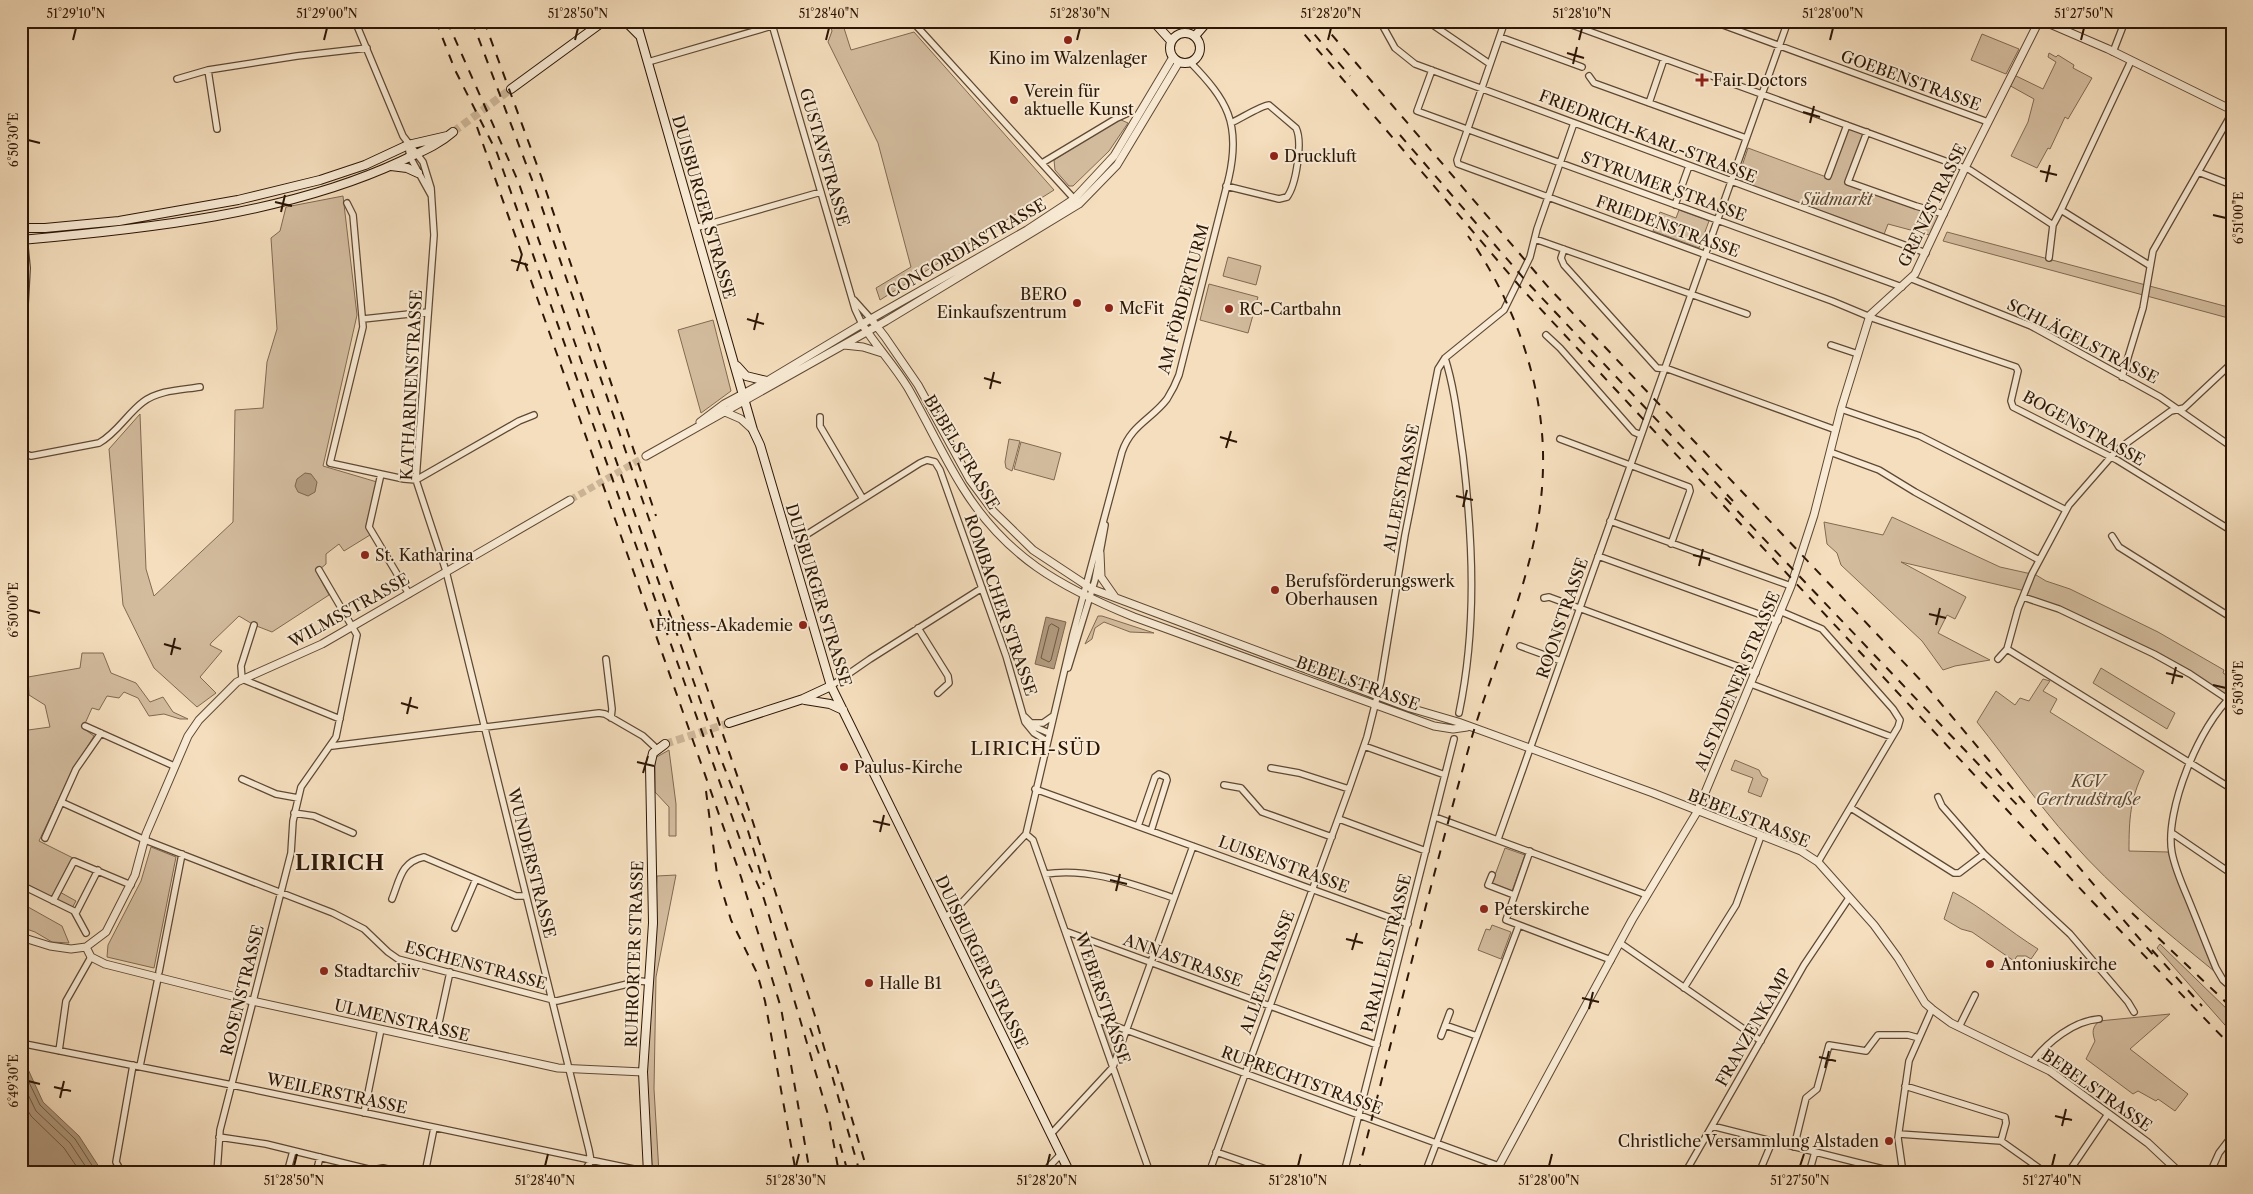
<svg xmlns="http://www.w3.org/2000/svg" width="2253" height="1194" font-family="'Libre Caslon Text',serif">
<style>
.green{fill:#d3bc9e;stroke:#806952}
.water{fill:#b19a7f;stroke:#7c654f}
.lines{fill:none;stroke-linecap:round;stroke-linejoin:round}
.shore{stroke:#6e5842;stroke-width:1}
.tertiary-tunnel{stroke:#cdb698;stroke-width:7;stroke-dasharray:7 3.5;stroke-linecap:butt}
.secondary-tunnel{stroke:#cdb698;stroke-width:8;stroke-dasharray:8 4;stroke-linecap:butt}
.minor-casing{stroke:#5e4834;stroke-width:8}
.tertiary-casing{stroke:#5e4834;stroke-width:9}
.secondary-casing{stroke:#2c1606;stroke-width:10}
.minor{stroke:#f8ead4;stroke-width:5.5}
.tertiary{stroke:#f8ead4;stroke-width:7}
.secondary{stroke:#f8ead4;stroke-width:8}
.rail{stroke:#2c1606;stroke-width:2;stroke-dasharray:9 9;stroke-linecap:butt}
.ticks{fill:none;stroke:#2c1606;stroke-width:2}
.poi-dot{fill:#8f2418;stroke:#f8ead4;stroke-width:2}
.labels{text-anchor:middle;stroke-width:4;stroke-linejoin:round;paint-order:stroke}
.poi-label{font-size:16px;fill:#2c1606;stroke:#f8ead4;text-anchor:start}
.street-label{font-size:16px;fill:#2c1606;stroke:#f8ead4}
.park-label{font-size:16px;font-style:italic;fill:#5e4834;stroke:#f8ead4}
.quarter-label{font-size:19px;letter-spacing:1px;fill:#2c1606;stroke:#f8ead4}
.district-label{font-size:21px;font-weight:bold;letter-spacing:1px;fill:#2c1606;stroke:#f8ead4}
.neatline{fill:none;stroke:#2c1606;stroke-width:2}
.ticks-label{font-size:12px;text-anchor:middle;fill:#2c1606}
</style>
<rect width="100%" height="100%" fill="#f5debd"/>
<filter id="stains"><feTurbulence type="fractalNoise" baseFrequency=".004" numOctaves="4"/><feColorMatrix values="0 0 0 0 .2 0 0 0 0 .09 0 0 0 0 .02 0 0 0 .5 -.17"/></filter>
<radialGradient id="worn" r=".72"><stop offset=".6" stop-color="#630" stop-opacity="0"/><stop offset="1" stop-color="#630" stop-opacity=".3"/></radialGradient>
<path class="green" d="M829,21H838L839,24L843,25L851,50L914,32L1054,190L880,300L876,288L911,267L878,143L828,42L832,31Z
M1982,34L2019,49L2006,74L1971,60Z
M2049,53L2056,57L2058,55L2074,65L2073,68L2092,78L2068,119L2065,117L2050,149L2048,148L2037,168L2011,156L2028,122L2034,99L2007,84L2012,74L2043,89L2056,62L2048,57Z
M1119,119L1128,123L1109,151L1073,186H1069L1055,170L1054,160Z
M1846,128L1867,132L1848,182L1944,214L1933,236L1888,224L1883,237L1737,181L1748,148L1829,178Z
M343,196L357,315L323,466L377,482L367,526L370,535L344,551L339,544L326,554V564L319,570L318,575L329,595L272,632L254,625L239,616L211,643L210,645L222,651L200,677L216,693L197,707L154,668L123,605L109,449L140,414L146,569L154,596L233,522L235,410L263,408L267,362L277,329L271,238L280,231L286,207Z
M1679,210L1709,221L1699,248L1653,231L1660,212L1676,218Z
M1947,232L2232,308V319L1943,241Z
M1228,257L1261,266L1256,285L1223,276Z
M1209,284L1258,297L1248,333L1200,320Z
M713,320L731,391L701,413L678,330Z
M1009,439L1020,441L1012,471L1006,468L1005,462Z
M1021,442L1061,453L1054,480L1014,469Z
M1892,517L2000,567L2036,575L2046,581L2070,589L2158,632L2224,670L2223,673L2232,679V702C2170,660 2094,621 2023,597L2025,591L1901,562L1966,597L1955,619L1947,615L1938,633L1990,660L1955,666L1943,670L1922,641L1841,565L1837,553L1827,544L1824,522L1883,535Z
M1098,616H1102L1154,633L1130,632L1104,622L1095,628L1092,639L1085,644Z
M82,653H103L111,673L136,683L150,702L163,697L173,712L188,719H180L164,714L149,716L138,698L124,692L119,698L107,696L99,710L92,708L83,728L94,736L71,773L39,841L73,858L58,891L76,901L72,908L21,881V731L50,727L45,705L29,695L28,677L80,668Z
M2101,668L2175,713L2167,729L2093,683Z
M2043,679L2050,681L2043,691L2057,699L2050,712L2144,771C2130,799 2129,819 2129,851L2168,852L2214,971C2164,930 2114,890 2071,841C2037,803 2008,761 1977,722L1996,691L2015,705L2020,698L2029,701Z
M669,750L676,804V836H669V807L655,792V758Z
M1735,760L1759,770L1762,776L1768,779L1761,797L1748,792L1753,778L1731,770Z
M151,847L176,857L154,968L107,957L108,945L141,881Z
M1505,848L1525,855L1512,891L1492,883Z
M676,875L656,977L654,1089L659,1173H651L647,1072L657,876Z
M1953,892C1983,908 2009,931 2038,949L2031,959L2026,956H2017L2014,961L1972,932L1961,929L1944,919Z
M21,903L62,926L69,943L52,942L35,932L21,927Z
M1492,925L1511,932L1501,959L1478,950L1486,929L1490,930Z
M2160,944L2232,1014V1033L2157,948Z
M2170,1014L2130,1049L2188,1094L2175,1111L2158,1099L2156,1101L2138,1091L2133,1094L2086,1059L2095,1041C2092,1032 2092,1028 2099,1021Z
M1096,1019L1125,1030L1113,1067Z"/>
<path class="water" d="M305,473L311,474L317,482L315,492L308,496L298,492L295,486L297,479Z
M1046,617L1066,622L1054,669L1035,664Z
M21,1054L43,1102L79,1136L103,1173H21Z"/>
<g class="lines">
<path class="shore" d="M1052,624L1059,628L1051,660L1049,662L1041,658L1049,626Z
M21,1066L40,1105L75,1139L97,1173
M21,1080L36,1111L70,1143L90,1173
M21,1098L31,1116L64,1148L81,1173"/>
<path class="tertiary-tunnel" d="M570,500L646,456"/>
<path class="secondary-tunnel" d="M453,132L511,89
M665,744L729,723"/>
<g class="minor-casing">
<path id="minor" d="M355,21L403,136L423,162L431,188L434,235L416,480L446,571L589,1150L591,1161L583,1173
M771,21L855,309L862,324
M912,21L1076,201
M1380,21L1395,48L1415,64L1926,253
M1427,21L1490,64
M1505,21L1457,160L1458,164L1832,301L1875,319L2016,367L2018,371L2011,401L2013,407L2117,460L2232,531
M1561,21L1970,170L2053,225L2061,210L2149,265
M1712,21L1988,122
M1500,37L1582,67
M2113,52L2125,21
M648,62L789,21
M1432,70L1417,111L1902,287
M1589,76L1594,83L1746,138
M177,79L208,70
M1649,103L1664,59
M2228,108L2232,94
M217,129L208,70L297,56L367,48
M1867,132L1848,182L1916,206L1944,214
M408,145L410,157L431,195
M1042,163L1117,118L1128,113
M2198,172L2232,185
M1828,176L1847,125
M1226,186L1279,199L1287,197C1296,185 1303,142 1296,128L1269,105C1262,105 1240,119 1231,123
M347,203L353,215L363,327L330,463L404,479L416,480L519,421L534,415
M1675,205L1689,166
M2061,210L2131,61
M695,228L821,192
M1535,239L1747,314
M21,246L24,274
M1564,249L1561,258L1564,265L1657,368L1668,369L1836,430
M2049,258L2053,225
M1912,279L2031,326L2160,397L2232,447
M854,300L871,319
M363,319L428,312
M1546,335L1560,348L1634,432L1641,435
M1831,345L1858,354
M1445,358C1455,390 1458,423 1463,456C1473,542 1477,627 1459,713
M21,376L27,268L23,228
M2122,377L2143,308L2153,251L2232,113
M1841,409L1920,436L2066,510
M820,417V426L863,499
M1560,439L1689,487L1690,491L1671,544
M21,452L31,456L99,443C117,433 127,414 143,402C159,390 181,390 200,387
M1830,452L1879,470L1915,492L2039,560
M381,474L369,527L409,594
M1610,521L1791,586
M2112,536L2119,547L2232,618
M789,544L798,540L920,463L927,460L935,462L940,470L1006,656L1025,722L1034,733L1047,741
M1598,556L1778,621
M2023,597L2059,609L2154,654L2190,674L2232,702
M1544,598L1549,597L1756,673
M1782,612L1822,629L1893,709L1900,720L1898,727L1818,862
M254,625L241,666L242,679L340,719
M918,628L948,676L949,683L938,693
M1520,646L1561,661
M2007,649L2232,789
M606,659L612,709L611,718
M1998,659L2007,649L2018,609L2032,574L2069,505L2117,450L2171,411L2184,408L2232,363
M1068,668L1095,580L1105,525
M1751,684L1892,737
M831,686L870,659L982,588
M2232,696C2200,724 2164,811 2172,853C2175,868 2181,882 2187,896C2197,920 2206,944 2216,968L2223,980L2232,988
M1025,717L1035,727L1049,733
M1032,723H1043L1053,716
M85,726L174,766
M332,746L599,713L605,714L643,736L657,749
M1364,746L1445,775
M1271,768L1299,773L1349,789
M242,779L276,794L298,798
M1224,785L1241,788L1262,812L1332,837
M1035,789L1408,924
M1938,797L1942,806L1984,854L2070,934L2128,1002L2134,1012
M61,802L145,840L333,913L364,929L388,952L398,959L557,1001L640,981L649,982
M1851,808L1954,873H1959L1984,854
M294,813L314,816L353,833
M1435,817L1647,895
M1339,819L1426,851
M1138,826L1155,777L1159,774L1166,777L1167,780L1151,831
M2172,833L2232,874
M1026,834L1033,840L1150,1173
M45,838L76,769L101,733
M1498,839L1788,21
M1530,851L1506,920L1611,960
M1045,874C1089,867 1132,884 1174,898
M1492,875L1488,885L1514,895
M21,885L74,911L86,933
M392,899C400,879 401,862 424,857L516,896H526
M53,901L74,861L131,885
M76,913L98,870
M945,917L954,911L1026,834L1073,634L1122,452C1131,425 1152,419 1167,399C1172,391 1176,383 1179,375L1229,177C1241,123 1227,100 1190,62
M455,928L476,879
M1065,931L1377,1045
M1620,943L1761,1041
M159,972L182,854
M1684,988L1736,905L1761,836
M1096,1019L1499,1166
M1445,1025L1477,1036
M1959,1027L1975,995
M1441,1036L1450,1012
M21,1040L25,1044L232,1085L648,1172
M435,1041L450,972
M59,1051L66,1001L91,957
M2033,1061C2048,1042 2073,1021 2099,1019
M140,1066L158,978
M1905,1086L2005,1117L2006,1123L2001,1141
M364,1113L381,1029
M1712,1126L1895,1172H1903
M1051,1134L1113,1067L1193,846
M1899,1134L2001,1141L2046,1173
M219,1137L266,1144L372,1170L383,1168L404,1173
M1794,1147L1806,1098L1817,1089L1829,1045L1866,1051L1878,1035H1908L1919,1038
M1216,1152L1277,1173
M122,1173L116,1162L133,1065
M217,1173L220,1130L291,853L293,821L301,787L336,737L357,635L319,570
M287,1173L293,1151
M316,1173L320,1157
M425,1173L434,1128
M1043,1173L1061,1154
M1209,1173L1349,789L1367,737L1381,681L1405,535L1438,369L1445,358L1504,310L1530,257L1537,229L1574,123
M1344,1173L1454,739
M1425,1173L1519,925
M1685,1173L1804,965L1849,898
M1759,1173L1772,1142
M1809,1173L1815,1152
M1903,1173L1898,1138L1909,1061L1932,1009
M2068,1173L2108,1114
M2210,1173L2219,1153L2232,1136"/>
</g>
<g class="tertiary-casing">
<path id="tertiary" d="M2043,21L2108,49L2232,110
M871,319L885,337L918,385L970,480L993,511L1033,550L1092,589L1410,708L1458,722L1653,793L1801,851L1818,862L1874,925L1898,958L1925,1003L1932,1009L1951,1023L2050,1071L2148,1143L2180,1173
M862,324C876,346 894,365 908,388C927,421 943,456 963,488C1006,557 1060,587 1134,617L1434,726L1453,729L1467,727
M844,345L863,347L882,353
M725,412L741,419L753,430
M700,422L724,404L767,381L862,324L1027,230L1074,199L1114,156L1173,57
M646,456L886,321L1079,204L1117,165L1179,62
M1100,553L1101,577L1115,597
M21,937L50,946L71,949L86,947L106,932L135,875L146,834L188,736L199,720L237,682L322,644L570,500
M86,947L91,957L105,964L248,1000L558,1068L643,1072
M1495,1173L1632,920L1697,812L1791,586L1814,515L1841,409L1870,315L1915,274L1965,168L2039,21"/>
</g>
<g class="secondary-casing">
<path id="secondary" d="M621,21L628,24L639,35
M636,21L753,430L760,445L831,686L1070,1173
M1153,21L1171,41
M1170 48a15 15 0 1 1 30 0a15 15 0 1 1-30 0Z
M1195,36L1208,21
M511,89L604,21
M391,166L407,168L418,173
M21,228H45L119,221L238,200L320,180L365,165L408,145L447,136
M21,240C145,229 288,214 401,161C420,152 437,146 453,132
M737,366L746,376L767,381
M805,700L830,704L843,710
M729,723L803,699L831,686
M648,1173L643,1072L653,923L650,766L653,753L665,744"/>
</g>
<use href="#minor" class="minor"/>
<use href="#tertiary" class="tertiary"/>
<use href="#secondary" class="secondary"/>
<path class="rail" d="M436,21L455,70L497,153L748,862L764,899L799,1016L829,1118L839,1173
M447,21L518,181L718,751L746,824L764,885
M472,21L537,193L750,813L815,1016L860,1173
M484,21L541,176L656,516
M1293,21L1522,289L2088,897L2232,1047
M1303,21L1350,76
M1320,21L1549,288L1927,687L2154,956
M477,127L741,877L781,1008L810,1173
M1400,135L1526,281L1733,501
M1725,498L2020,808
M706,791L717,874L731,920L757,973L765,1001L796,1173
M2132,913L2232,1008
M2152,950L2202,1006
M810,1028L819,1054
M836,1065L868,1173
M840,1144L848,1173
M1358,1173C1395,1029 1430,883 1471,740C1497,651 1542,561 1543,466C1545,387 1514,300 1468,236"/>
</g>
<path class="ticks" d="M73,40L76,28M324,40L327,28M575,40L578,28M826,40L829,28M1077,40L1080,28M1328,40L1331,28M1579,40L1582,28M1830,40L1833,28M2081,40L2084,28M1567,53L1584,58M1573,64L1577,47M1803,112L1820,117M1810,123L1814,106M28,140L40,143M2040,171L2057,175M2046,182L2050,165M275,202L292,206M281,212L285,195M2213,215L2226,218M511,260L528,265M517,271L522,254M747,319L764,324M754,330L758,313M984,378L1001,383M990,389L994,372M1220,437L1237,442M1226,448L1231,431M1456,496L1473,500M1463,507L1467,490M1693,555L1710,559M1699,566L1703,549M28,610L40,613M1929,614L1946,618M1936,625L1940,608M164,644L181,649M171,655L175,638M2166,673L2183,677M2172,684L2176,667M2213,685L2226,688M401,703L418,708M407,714L411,697M637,762L654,766M643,773L648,756M873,821L890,825M880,832L884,815M1110,880L1127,884M1116,891L1120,874M1346,939L1363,943M1352,950L1357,933M1582,998L1599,1002M1589,1009L1593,992M1819,1057L1836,1061M1825,1068L1829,1051M28,1081L40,1084M54,1087L71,1091M60,1098L64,1081M2055,1116L2072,1120M2062,1126L2066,1109M294,1166L297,1154M545,1166L548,1154M796,1166L799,1154M1047,1166L1050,1154M1298,1166L1301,1154M1549,1166L1552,1154M1800,1166L1804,1154M2052,1166L2055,1154"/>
<g class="poi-dot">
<circle cx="1068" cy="40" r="5"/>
<path d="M1699.5 72.5h5v5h5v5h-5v5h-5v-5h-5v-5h5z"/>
<circle cx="1014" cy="100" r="5"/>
<circle cx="1274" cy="156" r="5"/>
<circle cx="1077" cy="303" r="5"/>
<circle cx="1109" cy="308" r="5"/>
<circle cx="1229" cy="309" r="5"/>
<circle cx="365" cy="555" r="5"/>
<circle cx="1275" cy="590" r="5"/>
<circle cx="803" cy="625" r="5"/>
<circle cx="844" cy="767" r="5"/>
<circle cx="1484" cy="909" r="5"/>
<circle cx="1990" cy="964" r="5"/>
<circle cx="324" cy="971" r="5"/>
<circle cx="869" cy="983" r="5"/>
<circle cx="1889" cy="1141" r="5"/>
</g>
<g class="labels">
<g class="poi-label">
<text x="1068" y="64" text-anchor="middle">Kino im Walzenlager</text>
<text x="1713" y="86">Fair Doctors</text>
<text x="1024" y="97">Verein für<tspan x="1024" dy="18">aktuelle Kunst</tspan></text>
<text x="1284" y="162">Druckluft</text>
<text x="1067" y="300" text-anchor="end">BERO<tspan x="1067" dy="18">Einkaufszentrum</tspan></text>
<text x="1119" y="314">McFit</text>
<text x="1239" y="315">RC-Cartbahn</text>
<text x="375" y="561">St. Katharina</text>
<text x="1285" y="587">Berufsförderungswerk<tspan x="1285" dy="18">Oberhausen</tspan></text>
<text x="793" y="631" text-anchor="end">Fitness-Akademie</text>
<text x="854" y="773">Paulus-Kirche</text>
<text x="1494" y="915">Peterskirche</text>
<text x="2000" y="970">Antoniuskirche</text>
<text x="334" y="977">Stadtarchiv</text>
<text x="879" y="989">Halle B1</text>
<text x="1879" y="1147" text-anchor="end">Christliche Versammlung Alstaden</text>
</g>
<g class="street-label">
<text transform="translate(1911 80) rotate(20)" y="6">GOEBENSTRASSE</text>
<text transform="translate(1648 136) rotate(21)" y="6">FRIEDRICH-KARL-STRASSE</text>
<text transform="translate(825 157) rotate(74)" y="6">GUSTAVSTRASSE</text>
<text transform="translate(1664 186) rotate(20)" y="6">STYRUMER STRASSE</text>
<text transform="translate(1932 205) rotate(-64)" y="6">GRENZSTRASSE</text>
<text transform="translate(704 207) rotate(74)" y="6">DUISBURGER STRASSE</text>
<text transform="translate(1668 226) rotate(20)" y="6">FRIEDENSTRASSE</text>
<text transform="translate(966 248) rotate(-30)" y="6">CONCORDIASTRASSE</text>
<text transform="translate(1183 299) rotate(-75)" y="6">AM FÖRDERTURM</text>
<text transform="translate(2083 341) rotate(27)" y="6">SCHLÄGELSTRASSE</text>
<text transform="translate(411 385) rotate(-87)" y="6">KATHARINENSTRASSE</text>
<text transform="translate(2084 428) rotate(29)" y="6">BOGENSTRASSE</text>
<text transform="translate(962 452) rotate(59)" y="6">BEBELSTRASSE</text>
<text transform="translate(1401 488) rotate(-79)" y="6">ALLEESTRASSE</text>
<text transform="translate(819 595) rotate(73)" y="6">DUISBURGER STRASSE</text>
<text transform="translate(1001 605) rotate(71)" y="6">ROMBACHER STRASSE</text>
<text transform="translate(349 610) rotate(-29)" y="6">WILMSSTRASSE</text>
<text transform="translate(1562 618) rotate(-71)" y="6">ROONSTRASSE</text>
<text transform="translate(1737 681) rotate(-67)" y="6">ALSTADENER STRASSE</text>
<text transform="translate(1358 683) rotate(20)" y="6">BEBELSTRASSE</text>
<text transform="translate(1749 818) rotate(22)" y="6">BEBELSTRASSE</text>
<text transform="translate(532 863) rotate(76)" y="6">WUNDERSTRASSE</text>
<text transform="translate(1284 864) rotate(20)" y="6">LUISENSTRASSE</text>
<text transform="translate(1386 953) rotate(-76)" y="6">PARALLELSTRASSE</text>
<text transform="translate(634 954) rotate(-88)" y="6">RUHRORTER STRASSE</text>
<text transform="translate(1183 960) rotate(20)" y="6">ANNASTRASSE</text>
<text transform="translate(982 962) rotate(64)" y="6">DUISBURGER STRASSE</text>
<text transform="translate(476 965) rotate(15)" y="6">ESCHENSTRASSE</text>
<text transform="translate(1267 972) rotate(-70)" y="6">ALLEESTRASSE</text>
<text transform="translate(242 990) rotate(-76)" y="6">ROSENSTRASSE</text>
<text transform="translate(1103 998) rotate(71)" y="6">WEBERSTRASSE</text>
<text transform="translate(402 1020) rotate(13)" y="6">ULMENSTRASSE</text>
<text transform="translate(1753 1027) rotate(-60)" y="6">FRANZENKAMP</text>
<text transform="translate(1302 1080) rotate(20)" y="6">RUPRECHTSTRASSE</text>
<text transform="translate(2097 1090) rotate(35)" y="6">BEBELSTRASSE</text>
<text transform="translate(337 1093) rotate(12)" y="6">WEILERSTRASSE</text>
</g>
<g class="park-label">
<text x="1837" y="205">Südmarkt</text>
<text x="2088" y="787">KGV<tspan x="2088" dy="18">Gertrudstraße</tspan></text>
</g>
<g class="quarter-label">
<text x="1036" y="755">LIRICH-SÜD</text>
</g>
<g class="district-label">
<text x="340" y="870">LIRICH</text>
</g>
</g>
<rect width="2253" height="1194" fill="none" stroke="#f5debd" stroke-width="55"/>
<rect x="28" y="28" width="2198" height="1138" class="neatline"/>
<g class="ticks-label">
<text x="76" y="18">51°29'10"N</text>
<text x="327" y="18">51°29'00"N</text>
<text x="578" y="18">51°28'50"N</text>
<text x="829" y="18">51°28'40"N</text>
<text x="1080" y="18">51°28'30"N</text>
<text x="1331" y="18">51°28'20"N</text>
<text x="1582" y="18">51°28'10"N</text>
<text x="1833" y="18">51°28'00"N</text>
<text x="2084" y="18">51°27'50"N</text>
<text transform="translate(14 140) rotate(-90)" y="4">6°50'30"E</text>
<text transform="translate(2239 218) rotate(-90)" y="4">6°51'00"E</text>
<text transform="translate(14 610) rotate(-90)" y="4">6°50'00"E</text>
<text transform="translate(2239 688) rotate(-90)" y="4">6°50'30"E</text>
<text transform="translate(14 1081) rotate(-90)" y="4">6°49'30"E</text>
<text x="294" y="1185">51°28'50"N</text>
<text x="545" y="1185">51°28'40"N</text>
<text x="796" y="1185">51°28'30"N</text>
<text x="1047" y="1185">51°28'20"N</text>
<text x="1298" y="1185">51°28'10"N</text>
<text x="1549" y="1185">51°28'00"N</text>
<text x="1800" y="1185">51°27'50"N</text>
<text x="2052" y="1185">51°27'40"N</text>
</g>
<rect width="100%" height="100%" filter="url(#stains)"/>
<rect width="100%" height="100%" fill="url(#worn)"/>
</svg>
